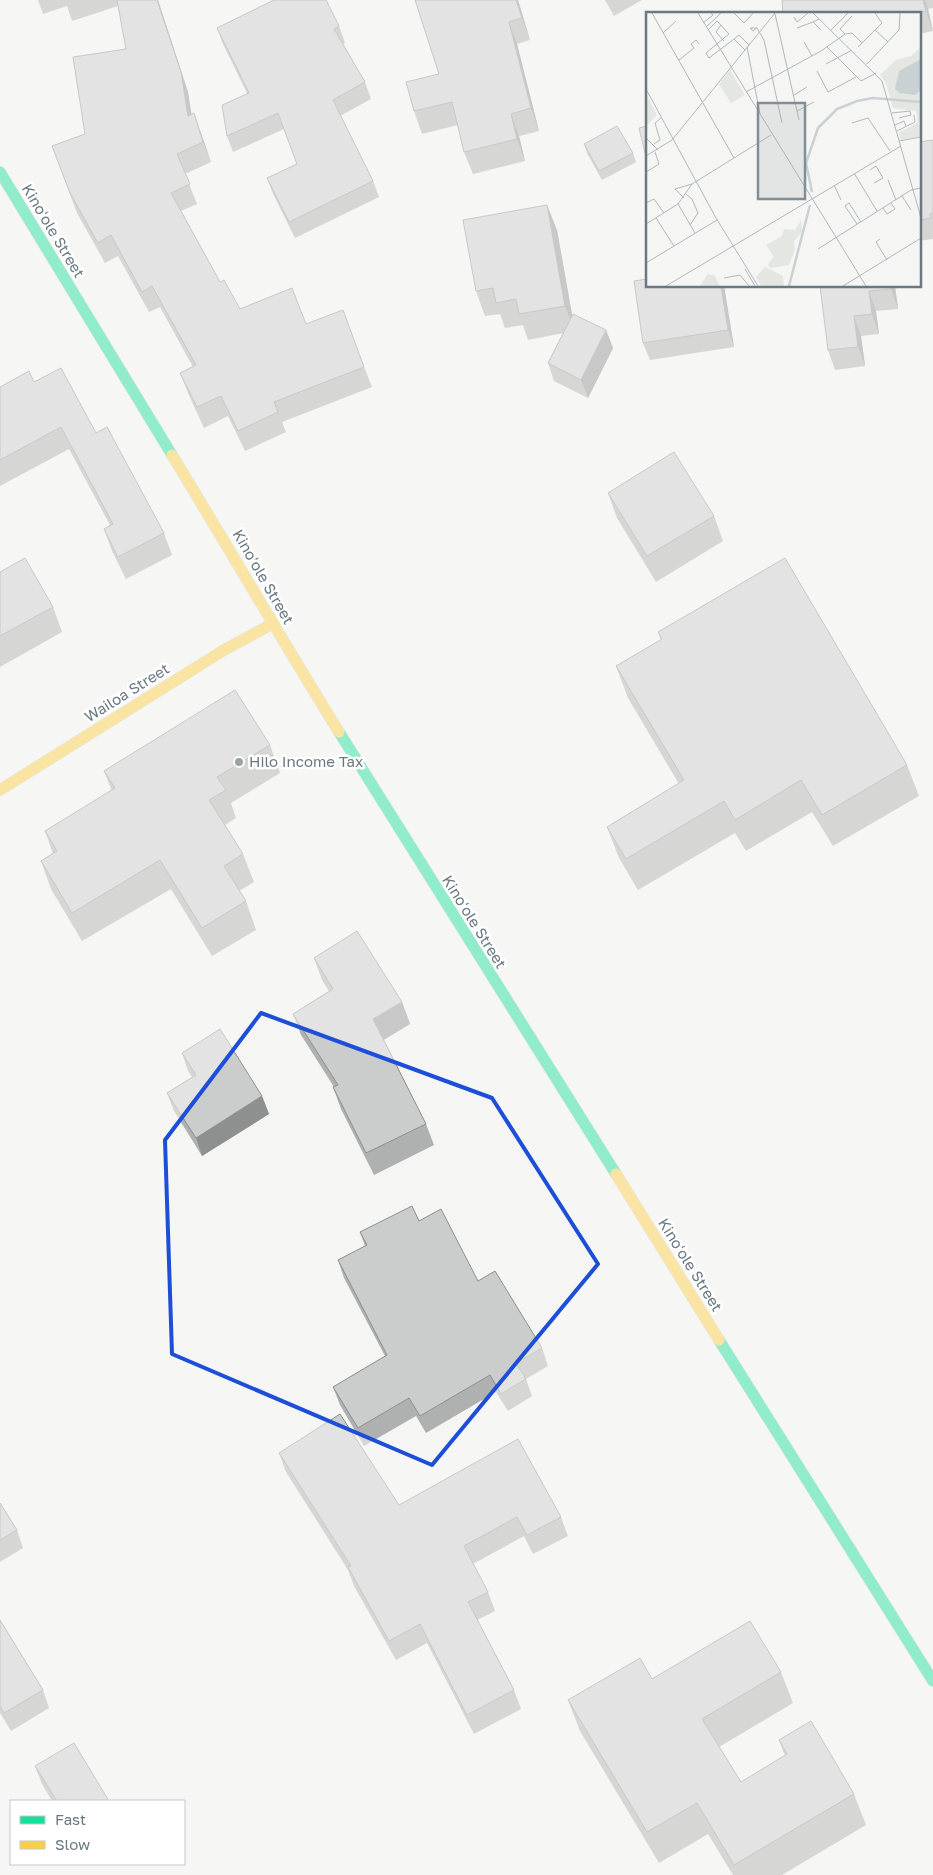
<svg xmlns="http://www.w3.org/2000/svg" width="933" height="1875" font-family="'Golos Text',sans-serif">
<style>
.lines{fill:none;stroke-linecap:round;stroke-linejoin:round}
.fast-casing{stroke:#d1d2d2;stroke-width:12}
.slow-casing{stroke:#d1d2d2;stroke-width:12}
.fast{stroke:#16e098;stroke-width:11}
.slow{stroke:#ffcf43;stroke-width:11}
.wall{fill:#afb0b0}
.shaded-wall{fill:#8e9090}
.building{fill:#cbcdcd;stroke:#8e9090}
.marked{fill:none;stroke:#1d4ed8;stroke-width:4;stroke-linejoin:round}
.poi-dot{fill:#99a4a9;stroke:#fff;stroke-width:2}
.labels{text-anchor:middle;stroke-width:5;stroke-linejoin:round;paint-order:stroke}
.street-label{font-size:15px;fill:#687981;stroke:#fff}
.poi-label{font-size:15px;fill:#687981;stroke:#fff;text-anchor:start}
.inset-river{fill:none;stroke:#c9d1d3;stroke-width:2.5}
.inset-road{fill:none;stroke:#b0b8bc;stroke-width:1}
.view{fill:#808e95;fill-opacity:0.15;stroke:#808e95;stroke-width:2.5}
.inset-edge{fill:none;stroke:#687981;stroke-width:2.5}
</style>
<rect width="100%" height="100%" fill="#f5f5f4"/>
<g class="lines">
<g class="fast-casing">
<path id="fast" d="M0,172L172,455
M339,732L616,1174
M719,1340L933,1681"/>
</g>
<g class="slow-casing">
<path id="slow" d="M172,455C228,547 282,640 339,732
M0,790L224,650L272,624
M616,1174L719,1340"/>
</g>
<use href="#fast" class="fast"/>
<use href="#slow" class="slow"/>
</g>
<path class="wall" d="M38,0H158L188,92L191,114L201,133L211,162L185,174L197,204L181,211L220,282L240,309L306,324L364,367L372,387L282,422L286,432L245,451L228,416L204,428L188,393L180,373L193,367L160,307L149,312L118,256L105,263L77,213L52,146L85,134L126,49L118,6L72,21L67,6L43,14Z
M518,0L530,40L517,44L539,131L519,136L525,161L473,174L464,152L458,125L422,134L414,111L439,74Z
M605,0H642L614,16Z
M782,0H933V8L928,9L933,31L919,34V14H783Z
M339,26L345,43L343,44L365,82L371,99L340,116L373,181L379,197L295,238L273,194L267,178L297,164L284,129L233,152L227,136L247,93L223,44L217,28Z
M933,140V239L919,241V142Z
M584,144L633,153L636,162L602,180L587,153Z
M557,230L572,315L606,330L613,348L588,398L554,381L548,363L563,333L528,340L523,325L505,328L500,314L485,316L476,291Z
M647,286H724L734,347L650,360L643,343Z
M820,286H895L898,309L876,311L879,334L861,336L865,366L835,370L828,350Z
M34,382L96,433L164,533L172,555L126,579L112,551L104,529L110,525L69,449L0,486V387Z
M608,493L714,516L723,541L656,582L617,518Z
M0,572L53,607L62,632L0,667Z
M658,632L907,765L919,796L833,846L812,812L746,851L735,833L638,890L619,858L607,827L679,784L628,698L616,666L661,640Z
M270,745L280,773L231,803L236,818L225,825L243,854L254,882L239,891L246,901L256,930L212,956L171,889L82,941L51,889L41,861L53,854L45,831L112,791L104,771Z
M314,958L402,1002L410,1024L384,1040L426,1124L434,1145L374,1175L341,1109L333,1087H334L301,1035L293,1014L329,991L322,980Z
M182,1053L262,1096L269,1114L202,1156L174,1111L167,1093L192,1077L188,1071Z
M419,1221L478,1281L542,1348L548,1366L526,1379L532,1396L508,1411L496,1392L426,1433L416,1416L364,1446L340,1405L333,1387L385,1356L344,1278L338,1260L365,1246L360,1232Z
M279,1453L399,1505L561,1517L568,1536L533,1554L524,1536L473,1564L488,1592L495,1611L477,1620L514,1690L521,1709L474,1734L427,1643L396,1660L354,1586L348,1570L286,1472Z
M0,1503L17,1530L23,1548L0,1562Z
M0,1620L43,1690L49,1708L11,1731L0,1713Z
M781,1672L793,1703L719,1747L741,1782L785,1756L779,1740L854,1794L866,1825L782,1875H733L708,1834L659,1863L580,1731L568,1700L652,1679Z
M35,1766L109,1801H52L42,1784Z"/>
<path class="shaded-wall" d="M157,0H158L188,92L195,136L188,116Z
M516,0H518L530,40L522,18Z
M923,0H925L928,9L933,31L926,11Z
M509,22L517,44L539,131L531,108Z
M194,113L201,133L211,162L203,142Z
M511,114L519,136L525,161L517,139Z
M547,205L557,230L575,331L565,306Z
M721,286H724L734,347L728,330Z
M890,286H895L898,309L891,289Z
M869,291L876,311L879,334L872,314Z
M854,316L861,336L865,366L858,347Z
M606,330L613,348L588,398L581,380Z
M402,1002L410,1024L381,1041L373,1019Z
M262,1096L269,1114L202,1156L196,1138Z"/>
<path class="building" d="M117,0H157L181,72L188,116L194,113L203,142L177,154L190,184L171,193L220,282L224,280L240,309L292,288L306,324L343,310L364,367L274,402L278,412L238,431L221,396L197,407L180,373L196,365L152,286L142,292L111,235L98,243L70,193L52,146L85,134L73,57L126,49Z
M274,0H326L339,26L334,29L365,82L333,100L373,181L289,222L267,178L297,164L278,113L227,136L222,105L249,93L217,28Z
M415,0H516L522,18L509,22L531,108L511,114L517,139L464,152L452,102L414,111L406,82L439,74Z
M782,0H923L926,11L913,14H783Z
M617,126L633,153L599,171L584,144Z
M647,126V161L639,128Z
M933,140V213L930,214L931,218L919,220V142Z
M547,205L565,306L519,314L516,299L496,303L493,288L476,291L463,220Z
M647,279V286H721L728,330L643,343L634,281Z
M820,286H890L891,289L869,291L872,314L854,316L858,347L828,350Z
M573,314L606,330L581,380L548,363Z
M61,368L96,433L107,427L164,533L118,557L104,529L113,524L61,427L0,460V387L29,371L34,382Z
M674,452L714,516L647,556L608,493Z
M25,558L53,607L0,636V572Z
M785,558L907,765L822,815L801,780L735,820L724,801L626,859L607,827L684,780L616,666L662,639L658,632Z
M235,690L270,745L217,777L226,790L209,800L243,854L224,866L246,901L202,928L160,860L72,913L41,861L57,851L45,831L115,788L104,771Z
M357,931L402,1002L373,1019L426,1124L366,1153L333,1087L338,1085L293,1014L333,989L314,958Z
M220,1029L262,1096L196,1138L167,1093L196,1075L182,1053Z
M412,1206L419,1221L441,1209L478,1281L495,1271L542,1348L516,1363L526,1379L501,1394L490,1375L420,1416L409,1398L358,1428L333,1387L387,1355L338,1260L367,1245L360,1232Z
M340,1414L399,1505L518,1439L561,1517L527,1535L517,1517L464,1546L488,1592L468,1602L514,1690L467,1715L420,1624L389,1641L348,1567L351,1566L279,1453Z
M0,1503L17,1530L0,1540Z
M0,1620L43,1690L4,1713L0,1706Z
M750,1621L781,1672L702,1719L741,1782L787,1754L779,1740L811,1721L854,1794L734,1865L697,1803L647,1832L568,1700L640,1658L652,1679Z
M74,1743L109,1801H57L35,1766Z"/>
<path d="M0 0H933V1875H0ZM261,1013L492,1098L598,1264L432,1465L172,1354L165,1140Z" fill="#f5f5f4" fill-opacity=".55" fill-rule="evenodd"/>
<path class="marked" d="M261,1013L492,1098L598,1264L432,1465L172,1354L165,1140Z"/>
<circle class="poi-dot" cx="239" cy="762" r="5"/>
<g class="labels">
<g class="street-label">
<text transform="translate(53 231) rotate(59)" y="5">Kinoʻole Street</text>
<text transform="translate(263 577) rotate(60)" y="5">Kinoʻole Street</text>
<text transform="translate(127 693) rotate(-32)" y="5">Wailoa Street</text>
<text transform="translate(474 922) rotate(58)" y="5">Kinoʻole Street</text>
<text transform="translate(690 1265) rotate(58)" y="5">Kinoʻole Street</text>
</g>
<g class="poi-label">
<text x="249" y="767">Hilo Income Tax</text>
</g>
</g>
<g transform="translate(646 12)">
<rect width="275" height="275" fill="#f5f5f4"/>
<path d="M275,35V124L254,128L253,121L272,110L270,99L247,96L240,71L234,63L250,48L265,44ZM84,58L99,83L85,91L73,72ZM0,82L11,103L0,114ZM155,208L156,220L148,229L149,238L143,253L124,256L122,252L128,245L120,233L136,224L138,217L149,218ZM119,255L137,264L138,274H115L110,265ZM62,262L69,264L74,274H54Z" fill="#e4e6e1"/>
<path d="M275,47V78L269,83L254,81L249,77L253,59Z" fill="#c9d1d3"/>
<path class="inset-river" d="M172,116L191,97L211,89L227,86L275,90M166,180L160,151L172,116M143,274L164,193"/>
<path class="inset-road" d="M6,1L88,146M52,1L220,274M88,1L98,11L107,1M167,1L236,69L275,206M129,2L153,108M206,4L194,17L199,22L206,21L216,31M148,5L151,10L162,1M173,7L167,10L175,18M57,11L67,3L65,1M75,13L70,20L78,29M60,15L75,1M111,16L107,19L104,16H111L118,28L136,111M151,16L167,10M62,18L71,9L83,22L60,41L63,46L88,27L99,38M185,18L202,1M229,18L242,30M17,21L30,9M88,27L93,23L103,33M158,30L166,44M101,35L114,102M181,35L215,69L230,61M212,35L236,11L229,1M33,48L48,36L45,32L50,28L53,32M180,52L206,38M221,52L253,18L254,1M171,59L182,80L210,65M0,77L70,206L112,274M100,80L175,39L199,22M148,83L161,75M151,99L168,90M246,101L264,99L265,103L253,106M206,111L222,106L244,139M249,113L258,109L260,114M251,119L269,110L268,103M0,126L12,138M253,129L275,125M8,132L14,128L9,111L15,106M0,144L26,128L129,1M224,158L230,154L237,166L228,171M0,160L13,152L9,140M208,161L231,199M242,168L250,188M188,173L195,188M40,182L46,187L52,201L44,213M256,184L265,198M38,186L29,177L46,172M0,191L8,187L18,201M32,192L49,221M237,196L241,202L249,197L245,191M10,206L28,234M0,212L32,192L46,172L125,123M211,212L199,194L203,191L215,210M234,227L230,230L241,248M172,237L265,178L275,176M0,251L71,208M99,257L109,274M78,266L94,263L103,274M20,274L255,134M197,274L275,226"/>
<path class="view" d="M112,91H159V187H112Z"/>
<rect width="275" height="275" class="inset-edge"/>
</g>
<rect x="10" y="1800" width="175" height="65" fill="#ffffff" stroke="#c3c9cd"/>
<rect x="20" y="1816" width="25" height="8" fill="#16e098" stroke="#c3c9cd"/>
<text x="55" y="1825" font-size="15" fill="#687981">Fast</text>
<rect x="20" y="1841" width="25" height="8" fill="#ffcf43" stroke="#c3c9cd"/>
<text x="55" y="1850" font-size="15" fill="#687981">Slow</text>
</svg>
